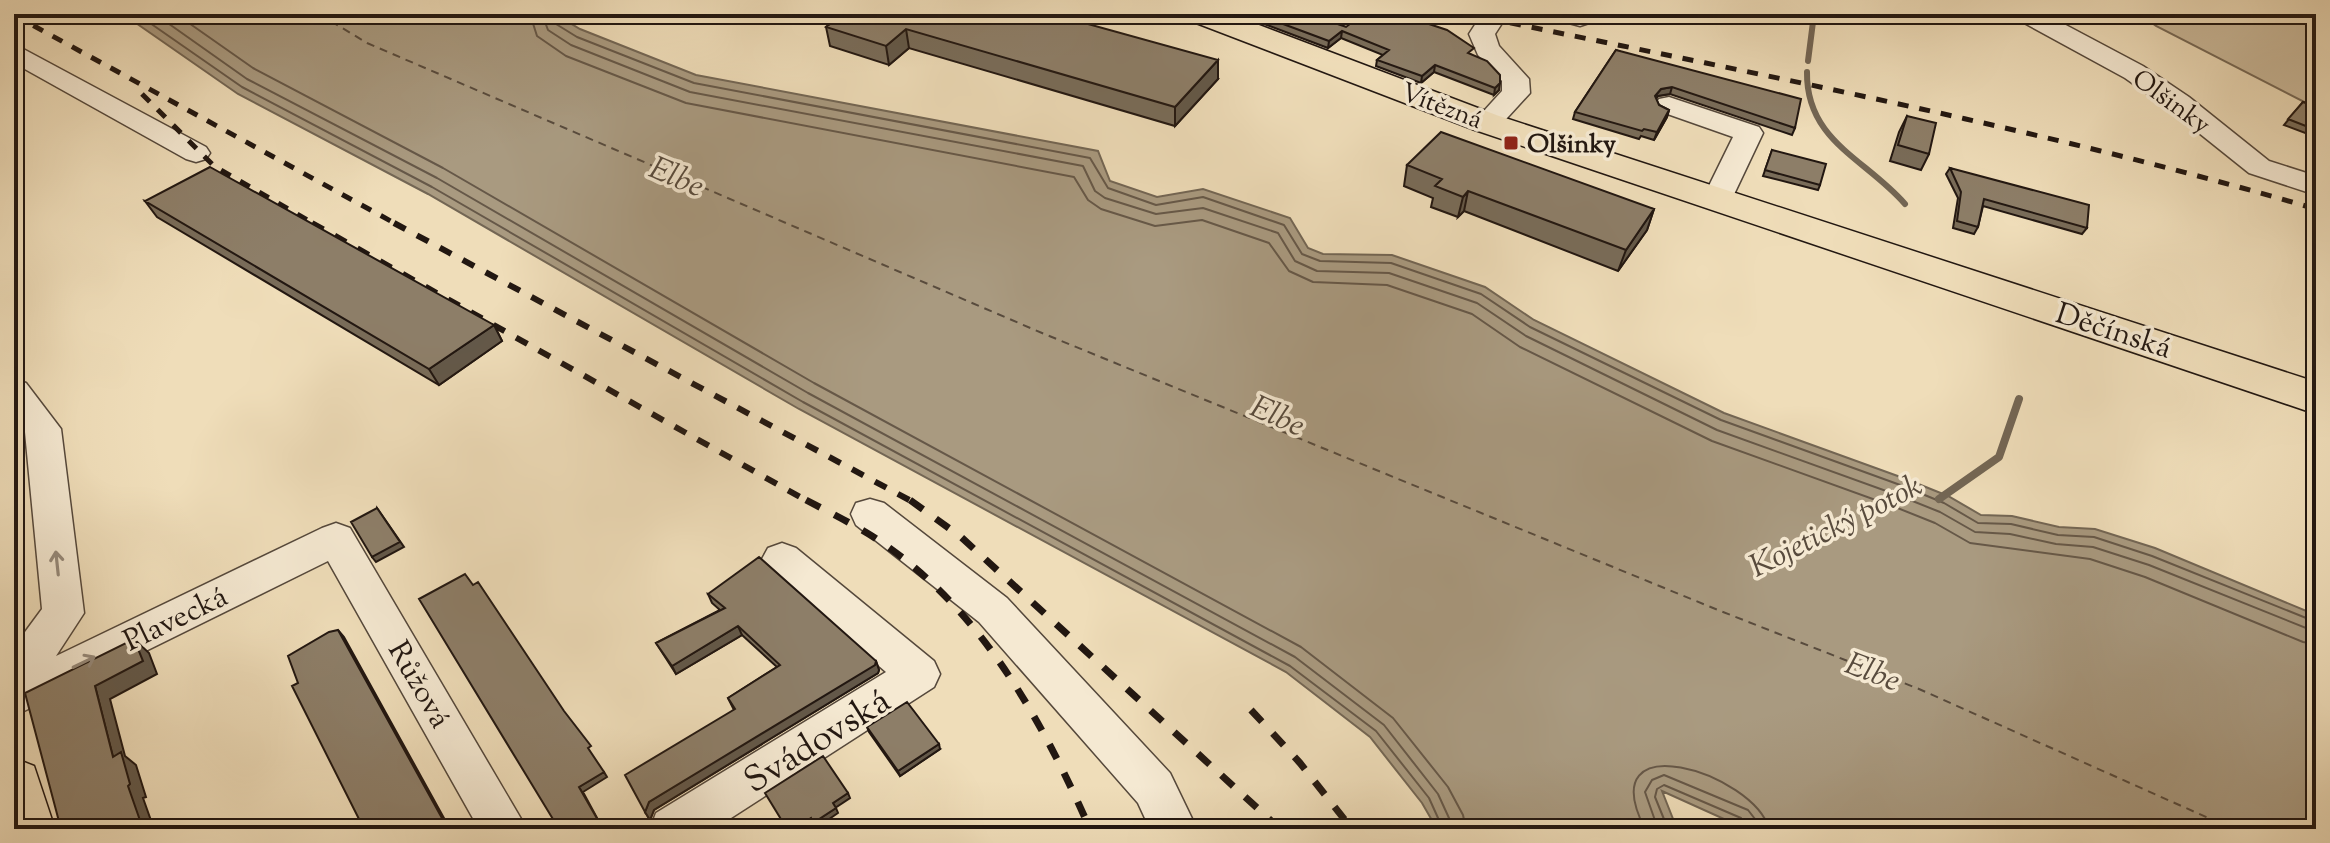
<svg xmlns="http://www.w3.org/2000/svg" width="2330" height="843" font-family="'Sorts Mill Goudy',serif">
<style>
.green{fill:#ccbb9c;stroke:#776956;stroke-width:2}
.water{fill:#a99a80;stroke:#736654;stroke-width:2}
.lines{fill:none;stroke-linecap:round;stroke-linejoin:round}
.shore{stroke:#665848;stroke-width:2}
.stream-far1{stroke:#736654;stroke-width:6}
.stream{stroke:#736654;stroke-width:8}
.ferry{stroke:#584b3d;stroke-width:2;stroke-dasharray:8 6;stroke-linecap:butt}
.minor-casing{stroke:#55483b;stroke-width:3}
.major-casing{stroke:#221711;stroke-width:3}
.minor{fill:#f5e9d2;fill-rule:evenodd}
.major{fill:#efddb9;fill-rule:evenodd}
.rail-far2{stroke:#221711;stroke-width:5;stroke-dasharray:11 11;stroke-linecap:butt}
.rail-far1{stroke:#221711;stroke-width:6;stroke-dasharray:13 13;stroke-linecap:butt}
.rail{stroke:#221711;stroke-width:7;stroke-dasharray:16 16;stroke-linecap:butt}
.wall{fill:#796c59;stroke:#221711;stroke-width:2}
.shaded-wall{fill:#635849;stroke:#221711;stroke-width:2}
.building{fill:#8d7e68;stroke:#221711;stroke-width:2}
.oneway{stroke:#968a7b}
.poi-dot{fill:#8f2418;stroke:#f5e9d2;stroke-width:3}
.labels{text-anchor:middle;stroke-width:7;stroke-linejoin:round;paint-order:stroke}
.far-street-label{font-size:26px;fill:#221711;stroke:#f5e9d2}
.far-poi-label{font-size:26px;font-weight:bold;fill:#221711;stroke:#f5e9d2;text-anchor:start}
.street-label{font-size:30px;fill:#221711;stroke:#f5e9d2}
.water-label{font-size:32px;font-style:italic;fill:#584b3d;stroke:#f5e9d2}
.near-street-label{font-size:36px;fill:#221711;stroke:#f5e9d2}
</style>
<rect width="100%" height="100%" fill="#efddb9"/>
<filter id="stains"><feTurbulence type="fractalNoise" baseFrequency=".0025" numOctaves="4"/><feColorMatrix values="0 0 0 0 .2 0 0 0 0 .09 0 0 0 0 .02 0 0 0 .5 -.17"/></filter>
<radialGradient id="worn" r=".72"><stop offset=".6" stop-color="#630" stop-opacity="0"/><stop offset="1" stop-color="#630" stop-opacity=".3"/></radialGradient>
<path class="green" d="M2140,14H2316V108L2156,26Z"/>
<path class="water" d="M123,14H555L580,29L696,75L1098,151L1110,181L1157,197L1203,189L1290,218L1308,248L1323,254L1392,255L1485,287L1534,320L1724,413L1906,479L1948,496L1981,515L2012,516L2059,527L2095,529L2155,548L2316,615V829H1746L1662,791L1677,829H1437L1422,803L1370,737L1286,672L799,409L428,194L238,94Z"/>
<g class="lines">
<path class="shore" d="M137,14L242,87L432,187L803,402L1290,666L1376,731L1429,798L1443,829
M155,14L247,79L437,178L808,393L1295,657L1384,725L1438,794L1454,829
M176,14L253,68L443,168L814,383L1301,647L1393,718L1448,787L1463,815L1466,829
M530,14L537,36L566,56L686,103L1074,177L1088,200L1101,209L1155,226L1202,220L1269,243L1289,271L1313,282L1387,285L1472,314L1520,347L1712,441L1895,507L1935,523L1970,543L2090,559L2145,577L2303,642L2316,644
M542,14L548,30L571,45L690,92L1083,166L1095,191L1105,198L1156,214L1203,208L1278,233L1295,261L1317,271L1389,273L1477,303L1526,336L1717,430L1900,496L1940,512L1975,532L2010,534L2056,544L2093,547L2149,565L2316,632
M552,14L556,24L577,37L694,83L1090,158L1108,188L1156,205L1203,197L1284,225L1302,254L1320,261L1391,263L1481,294L1530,327L1721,420L1903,486L1944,503L1978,523L2011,524L2058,535L2094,537L2152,556L2316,622
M1645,829C1590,721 1754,773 1769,829
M1658,829L1645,792L1652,780L1664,775L1748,810L1755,819L1757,829
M1668,829L1655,797L1657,789L1664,785L1741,818L1747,829"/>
<path class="stream-far1" d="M1808,61L1814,14
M1807,72C1806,141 1866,159 1905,204"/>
<path class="stream" d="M1939,499L1999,457L2019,399"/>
<path class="ferry" d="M319,14L367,43L1042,333L1718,610L1919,689L2233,829"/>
<g class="minor-casing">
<path id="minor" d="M1482,14H1508L1495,34L1499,46L1529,79L1530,93L1497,129L1487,131L1477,129L1473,123L1502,91V81L1478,55L1469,34Z
M1550,14H1596L1589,23L1580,26L1554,19Z
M2013,14H2045L2143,66L2189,97L2269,161L2316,176V195L2249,173L2169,109L2125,78L2017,19Z
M14,44L206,147L210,153L206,159L196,162L186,159L14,63Z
M1669,97L1759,127L1763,133L1728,207L1717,209L1706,207L1702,200L1733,137L1659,111L1655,105L1659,99Z
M14,379L26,383L61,429L84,613L56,656L322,528L336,523L350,528L527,829H479L328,561L14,716V647L42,609L25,432L14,417Z
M870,499L884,503L1007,598L1170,773L1197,829H1150L1138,803L979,622L856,525L851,514L856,503Z
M782,543L796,548L934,661L940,674L934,687L714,829H650L656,813L886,672L768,570L762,559L768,548Z"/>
</g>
<g class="major-casing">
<path id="major" d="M1187,14H1230L1499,116L2316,382V414L1475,130L1191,21Z
M14,758L34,766L55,829H14Z"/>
</g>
<use href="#minor" class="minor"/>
<use href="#major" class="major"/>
<path class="rail-far2" d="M1467,14C1752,73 2037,127 2316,209
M14,15L398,225
M142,94L214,166L316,225"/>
<path class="rail-far1" d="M312,223L809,502
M394,223L913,502"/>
<path class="rail" d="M806,500C829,512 853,524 875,538C980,607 1041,718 1090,829
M910,500L961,537L1278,827
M1251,710L1300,763L1352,829"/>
</g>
<path class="wall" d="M844,14L1218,79L1175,126L909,48L889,65L830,46L826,27Z
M1252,14H1308L1346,27L1472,55L1499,90L1494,95L1434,72L1421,83L1376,66L1377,60L1383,55L1341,38L1328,48L1251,19Z
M1616,50L1795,128L1792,135L1670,94L1658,96L1656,99L1659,105L1669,110L1667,117L1654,140L1641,136L1639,139L1573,119L1575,112Z
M2303,102L2316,107V137L2284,125Z
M1907,116L1929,154L1921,170L1890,161L1899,132Z
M1772,150L1820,185L1818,190L1763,176Z
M1407,165L1654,209L1647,230L1618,271L1464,211L1458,217L1431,207L1433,198L1404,186Z
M1950,168L2087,228L2082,234L1983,206L1978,227L1974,234L1953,228L1958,198L1946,174Z
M145,201L494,325L502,341L439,385L157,217Z
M708,594L876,661L879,670L878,673L654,810L650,820L645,812L734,710L728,698L777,667L742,635L676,674L656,643L720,610L712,603Z
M867,727L940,749L900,776L869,732Z"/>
<path class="shaded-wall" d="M906,29L909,48L889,65L886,46Z
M1342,31L1341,38L1328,48L1329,41Z
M1218,60V79L1175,126V107Z
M1435,65L1434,72L1421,83L1422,76Z
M1500,83L1499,90L1494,95L1495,88Z
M1672,87L1670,94L1658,96L1652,103L1655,96L1661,89Z
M1669,110L1667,117L1654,140L1657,132Z
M1468,191L1464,211L1458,217L1463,197Z
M1654,209L1647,230L1618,271L1626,250Z
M494,325L502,341L439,385L429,369Z
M377,508L404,547L376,562L372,557Z
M738,626L742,635L676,674L672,666Z
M338,630L344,637L450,829H448Z
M134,639L149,653L157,674L110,699L125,756L136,765L146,797L143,798L154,829H143L113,757L95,686Z
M876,661L879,670L878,673L654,810L650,820L645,812L649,802Z
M939,744L940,749L900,776L898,771Z
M604,772L607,777L583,792L603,829L579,787Z
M848,793L850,798L835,808L833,803Z
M836,808L838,813L816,828L813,823Z
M811,818L813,823L804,829H794Z"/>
<path class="building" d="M844,14H1052L1218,60L1175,107L906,29L886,46L826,27Z
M1256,14H1308L1346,27L1363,14H1399L1447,30L1474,48L1468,53L1487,61L1500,75V83L1495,88L1435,65L1422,76L1377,60L1389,50L1342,31L1329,41Z
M1616,50L1801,99L1795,128L1672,87L1661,89L1655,96L1659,105L1669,110L1657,132L1644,129L1642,131L1575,112Z
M2303,102L2316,107V130L2288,119Z
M1907,116L1936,123L1929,154L1898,145Z
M1441,132L1654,209L1626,250L1468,191L1463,197L1435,186L1442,179L1407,165Z
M1772,150L1826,164L1820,185L1765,170Z
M210,167L494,325L429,369L145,201Z
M1950,168L2089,205L2087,228L1984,199L1978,227L1957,221L1961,192Z
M377,508L400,542L372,557L351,522Z
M759,557L876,661L875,665L649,802L645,812L625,775L735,709L728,698L780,665L738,626L672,666L656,643L725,608L708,594Z
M465,574L473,585L478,582L564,711L591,746L588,748L604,772L579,787L603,829H559L419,599Z
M338,630L448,829H364L292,686L298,683L288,656L329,632Z
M134,639L143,661L95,686L113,757L121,752L130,784L128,786L143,829H61L25,693Z
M907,702L939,744L898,771L867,727Z
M823,756L848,793L833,803L836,808L813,823L811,818L794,829H787L765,793Z"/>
<defs><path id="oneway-shaft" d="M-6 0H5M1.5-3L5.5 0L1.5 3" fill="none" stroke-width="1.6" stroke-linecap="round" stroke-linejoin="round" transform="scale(2)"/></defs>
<g class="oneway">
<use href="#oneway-shaft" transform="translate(57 563) rotate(-96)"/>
<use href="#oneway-shaft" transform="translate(84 662) rotate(-26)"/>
</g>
<rect class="poi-dot" x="1503" y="135" width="16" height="16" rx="4"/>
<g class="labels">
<g class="far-street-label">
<text transform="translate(2172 101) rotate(36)" y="9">Olšinky</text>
<text transform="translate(1442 105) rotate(21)" y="9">Vítězná</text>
</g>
<g class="far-poi-label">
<text x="1527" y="152">Olšinky</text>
</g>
<g class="street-label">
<text transform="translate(2114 330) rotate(18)" y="10">Děčínská</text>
<text transform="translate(175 618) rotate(-26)" y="10">Plavecká</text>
<text transform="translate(420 684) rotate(60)" y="10">Růžová</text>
</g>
<g class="water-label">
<text transform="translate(677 176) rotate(23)" y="11">Elbe</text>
<text transform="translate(1278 415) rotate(24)" y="11">Elbe</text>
<text transform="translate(1835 525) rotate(-27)" y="11">Kojetický potok</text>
<text transform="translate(1873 671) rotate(21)" y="11">Elbe</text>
</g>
<g class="near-street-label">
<text transform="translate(816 739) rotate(-32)" y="13">Svádovská</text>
</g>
</g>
<rect width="2330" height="843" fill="none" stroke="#efddb9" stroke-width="48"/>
<rect x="16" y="16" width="2298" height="811" fill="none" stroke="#221711" stroke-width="4"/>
<rect x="24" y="24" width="2282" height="795" fill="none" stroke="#221711" stroke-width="2"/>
<rect width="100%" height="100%" filter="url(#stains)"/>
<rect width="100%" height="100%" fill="url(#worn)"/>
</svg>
